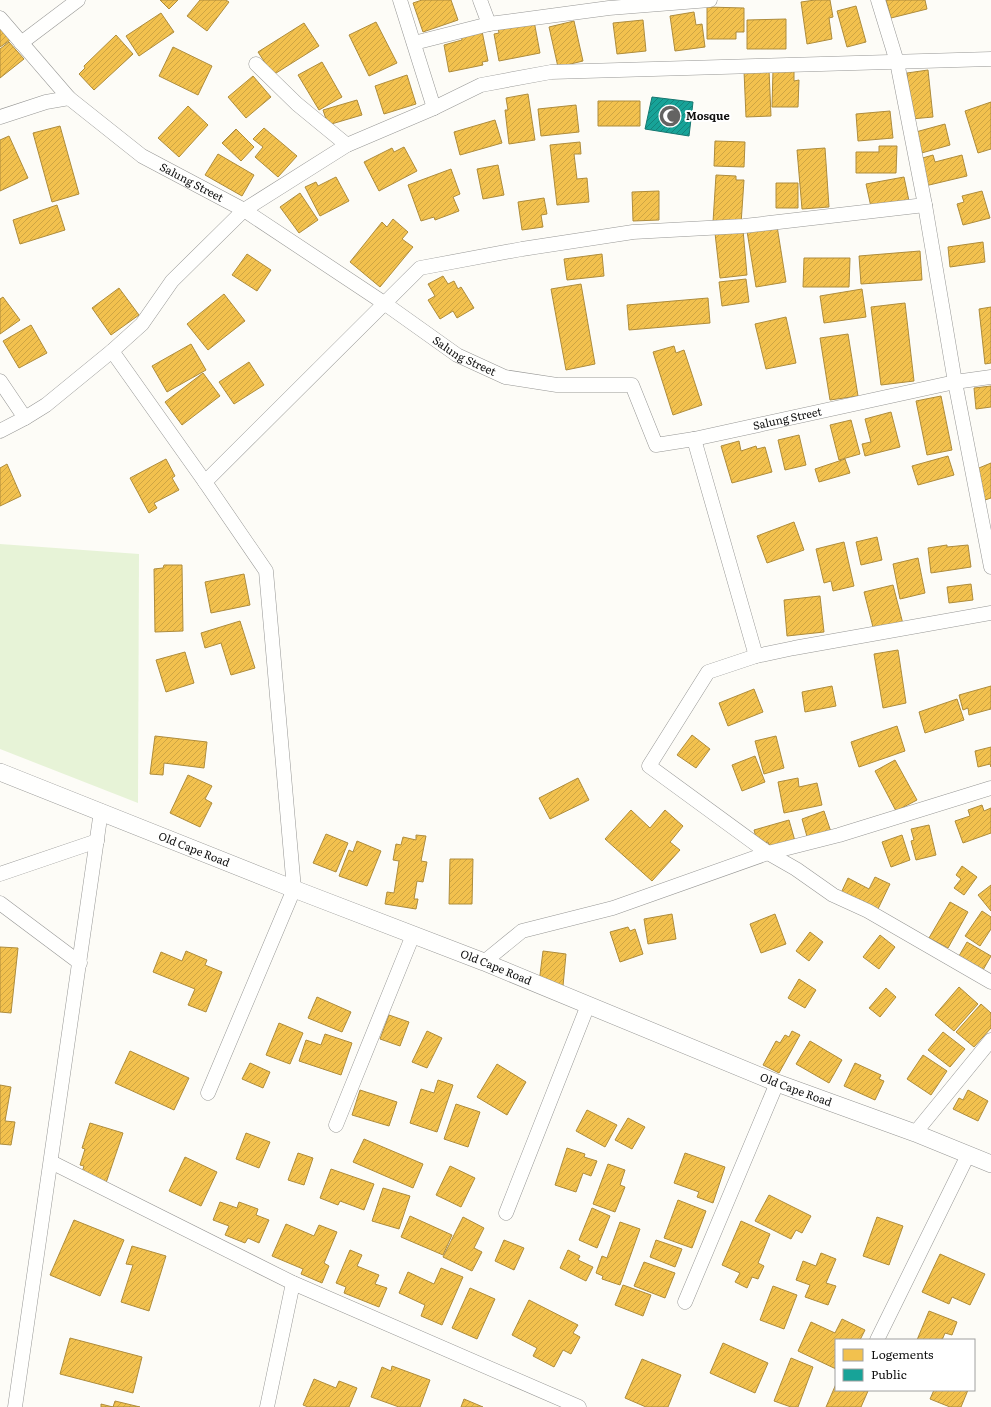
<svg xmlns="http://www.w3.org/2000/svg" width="991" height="1407" font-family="Literata,serif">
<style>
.grass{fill:#e7f3d7}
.homes{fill:url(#homes-hatch);stroke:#ae8c3c}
.public{fill:url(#public-hatch);stroke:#157770}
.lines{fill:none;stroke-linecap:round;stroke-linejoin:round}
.minor-casing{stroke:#979795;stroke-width:15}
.tertiary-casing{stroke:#979795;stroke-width:18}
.minor{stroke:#fffffe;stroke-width:14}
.tertiary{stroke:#fffffe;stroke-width:17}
.labels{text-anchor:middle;stroke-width:4;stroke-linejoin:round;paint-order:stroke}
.poi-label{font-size:11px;font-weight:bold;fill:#111;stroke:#fff;text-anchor:start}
.street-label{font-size:11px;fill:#111;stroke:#fff}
</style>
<defs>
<pattern id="homes-hatch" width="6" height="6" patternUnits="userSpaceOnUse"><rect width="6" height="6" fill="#f2c14e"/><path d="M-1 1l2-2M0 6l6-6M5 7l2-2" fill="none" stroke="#cea543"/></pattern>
<pattern id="public-hatch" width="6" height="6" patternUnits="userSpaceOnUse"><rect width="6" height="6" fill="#17a398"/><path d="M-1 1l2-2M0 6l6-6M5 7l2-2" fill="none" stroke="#13837b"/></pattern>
</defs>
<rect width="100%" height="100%" fill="#fdfcf7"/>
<path class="grass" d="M0,544L139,554L138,803L0,749Z"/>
<path class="homes" d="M160,0H178L169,9Z
M200,0H226L229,2L207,31L187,16Z
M422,0H451L458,20L423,32L413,3Z
M815,0H830L833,17L829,18L832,39L807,44L801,2Z
M886,0H925L927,9L891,18Z
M856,6L866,42L847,47L837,11Z
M707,7L744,8V32H736V39H707Z
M694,12L696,25L702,24L705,47L675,51L670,16Z
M161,13L174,32L139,56L126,36Z
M786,19V49H747V20Z
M643,20L646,51L617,54L613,23Z
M534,21L540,53L499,61L494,34L499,33L498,28Z
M574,21L583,61L558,67L549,27Z
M0,22L12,39L0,47Z
M376,22L397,63L369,76L349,35Z
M304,23L319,46L273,75L258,52Z
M482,31L488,61L482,62L483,65L449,72L444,45L462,40L461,35Z
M116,35L133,54L94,90L79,74L85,68L84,66Z
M9,42L24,59L0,78V49Z
M173,47L212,66L198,95L159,76Z
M322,62L342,97L319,110L298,75Z
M769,70L771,116L746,117L744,71Z
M773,70H794V81L799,80L798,107H772Z
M928,70L933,117L911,119L907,73Z
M407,75L416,104L384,114L375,86Z
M253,76L271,97L246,118L228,97Z
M528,94L535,140L509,144L505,110H508L506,98Z
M357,100L362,115L328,125L323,110Z
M598,101H640V126H598Z
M991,102V149L978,153L965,111Z
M576,105L579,132L541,136L538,109Z
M188,106L208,125L179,157L158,138Z
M890,111L893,138L858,141L856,114Z
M495,120L502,143L460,155L454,132Z
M945,124L950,145L918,154L912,133Z
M60,126L79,194L52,202L33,133Z
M264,128L297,156L278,177L255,157L263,147L253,139Z
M236,129L254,147L241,161L222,143Z
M9,136L28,178L0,191V140Z
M715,141L745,142L744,167L714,166Z
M580,142L581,154H574L577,179L587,178L589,202L557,205L550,145Z
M879,146H897L896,173H856V152H879Z
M404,147L417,171L379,191L364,162L392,148L394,152Z
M825,148L829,207L802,209L797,150Z
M218,154L254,175L242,196L205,175Z
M933,155L935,162L962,155L967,176L925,186L919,159Z
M498,165L504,195L483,199L477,169Z
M451,169L460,194L453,197L459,211L435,220L434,217L421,221L408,185Z
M716,175L736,176V180H744L741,224L713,222Z
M336,177L349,201L320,216L305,187L316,182L318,186Z
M904,177L909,201L871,207L866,184Z
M776,183H798V208H776Z
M659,191V220L633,221L632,192Z
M982,191L990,218L963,225L957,204L964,202L962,196Z
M300,193L318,220L299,233L280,207Z
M544,198L547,214L541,215L543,227L522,230L518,202Z
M57,205L65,230L20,244L13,220Z
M393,219L408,232L402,239L413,247L380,287L350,262L382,222L387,227Z
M777,226L786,282L756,287L747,231Z
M743,230L747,275L720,278L715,233Z
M983,242L985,262L950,267L948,247Z
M920,251L922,280L861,284L859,256Z
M247,254L271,270L257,291L232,275Z
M602,254L604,276L567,280L564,259Z
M804,258H850L849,287H803Z
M443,276L448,284L454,281L458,289L461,287L474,308L457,318L453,311L440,319L428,300L435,296L428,284Z
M746,279L749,302L722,306L719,282Z
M581,284L595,364L566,370L551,289Z
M119,288L139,315L111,335L92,308Z
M862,289L866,317L824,323L820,296Z
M224,294L245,321L208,350L187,324Z
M3,297L20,320L0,334V299Z
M708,298L710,323L629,330L627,305Z
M905,303L914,381L881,385L871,307Z
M991,307V363L985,364L979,309Z
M786,317L796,363L766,369L755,324Z
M31,325L47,353L19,368L3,341Z
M848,334L858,396L830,400L820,338Z
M191,344L206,370L167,392L152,366Z
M674,346L676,353L684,350L702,405L673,415L653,352Z
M249,362L264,385L234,404L219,382Z
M203,373L220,396L182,425L165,402Z
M991,386V407L976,409L974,388Z
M941,396L952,450L927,455L916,401Z
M891,412L900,447L865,456L862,444L871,442L865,419Z
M851,420L860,454L839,460L830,425Z
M799,435L806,465L785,470L778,440Z
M739,441L741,451L756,446L757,449L765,447L772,472L732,483L721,446Z
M948,456L954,475L918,485L912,466Z
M166,459L175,476L172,478L179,490L154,503L157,508L149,513L130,478Z
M845,459L850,473L819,482L815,469Z
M991,463V498L985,500L974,470Z
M7,464L21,496L0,506V468Z
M794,522L804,550L767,563L757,536Z
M877,537L882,560L861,565L856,542Z
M844,542L854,586L833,591L831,581L824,583L816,549Z
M947,545V547L968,545L971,567L931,573L928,548Z
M918,558L925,593L900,599L893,564Z
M164,565H182L183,631L155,632L154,569L163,568Z
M244,574L250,605L211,613L205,582Z
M971,584L973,600L949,603L947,587Z
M893,585L903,624L874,631L864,592Z
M820,596L824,632L787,636L784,600Z
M240,621L255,668L231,675L221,643L205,648L201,633Z
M898,650L906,703L883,708L874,654Z
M185,652L194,683L166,692L156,660Z
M832,686L836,706L805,712L802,692Z
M991,686V709L969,715L968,708L963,710L959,695Z
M754,689L763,712L728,726L719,703Z
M957,699L964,720L925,733L919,712Z
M897,726L905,751L859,767L851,742Z
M692,735L710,749L696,768L677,755Z
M155,736L207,742L204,768L164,763L163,775L150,774Z
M776,736L784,768L764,774L755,741Z
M991,747V767L990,764L978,767L975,751Z
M755,756L765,782L742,791L732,765Z
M895,760L917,800L896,811L875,771Z
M188,775L212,786L205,799L212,803L200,827L170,813Z
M578,778L589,800L550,819L539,798Z
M798,778L799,787L817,783L822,805L784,813L778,782Z
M982,805L984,811L991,808V833L963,843L955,821L970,816L968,810Z
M631,810L650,828L665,810L683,826L670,842L680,850L652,881L605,839Z
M824,811L831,832L808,840L802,819Z
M789,820L795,841L770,847L768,842L758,845L754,830Z
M929,825L936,855L916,860L911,841L914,840L911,829Z
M326,834L348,843L336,872L313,863Z
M416,835L426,836L421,861L427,862L423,882L417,881L414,899H418L416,909L385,904L387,892L394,893L399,861L393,860L396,844L401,845L403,837L416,840Z
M902,835L910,860L891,867L882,842Z
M357,841L381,851L367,886L339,876L349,850L353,852Z
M450,859H473L472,904H449Z
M962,866L977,877L964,895L954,888L961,879L956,875Z
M875,877L890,884L877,911L841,893L848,878L869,889Z
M991,885V911L978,895Z
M950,902L968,912L948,948L929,938Z
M982,911L991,917V929L980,946L965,936Z
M672,914L676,939L648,944L644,919Z
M775,914L786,944L761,953L750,924Z
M628,927L630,931L635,929L643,954L620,962L610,932Z
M810,932L823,942L809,961L796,951Z
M880,935L895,947L879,969L863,957Z
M967,942L991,956L983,970L959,956Z
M0,947L18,948L11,1013L0,1012Z
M186,951L207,960L205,965L222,972L206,1012L188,1005L195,989L153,972L161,952L182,961Z
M543,951L566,954L563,986L539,983Z
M799,979L816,990L805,1008L788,998Z
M959,987L978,1004L954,1031L935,1015Z
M886,988L896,997L880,1017L869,1008Z
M317,997L351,1012L342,1032L308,1018Z
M981,1004L991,1013V1028L974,1047L956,1032Z
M389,1015L409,1022L400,1046L380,1039Z
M279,1023L303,1033L290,1064L266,1055Z
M427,1031L442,1038L427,1068L412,1062Z
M792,1031L800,1035L779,1073L763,1065L776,1041L780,1043L785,1035L789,1037Z
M943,1032L965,1049L950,1067L928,1050Z
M325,1034L352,1043L341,1075L299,1061L306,1040L321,1045Z
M810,1041L842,1060L829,1083L796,1064Z
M130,1051L189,1078L174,1110L115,1083Z
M923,1055L947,1071L931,1095L907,1079Z
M250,1063L270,1072L263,1088L242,1079Z
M855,1063L881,1075L879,1079L884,1081L875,1100L844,1086Z
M497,1064L526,1082L507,1115L477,1097Z
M438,1080L453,1085L437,1132L410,1123L421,1089L434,1093Z
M0,1085L11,1087L5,1121L15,1122L11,1145L0,1144Z
M360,1090L397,1102L389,1126L352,1115Z
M968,1090L988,1101L978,1121L953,1109L959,1098L963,1100Z
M456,1104L480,1112L468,1147L444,1139Z
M587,1110L617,1125L605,1147L576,1131Z
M628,1118L645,1127L632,1149L615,1140Z
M90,1123L123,1133L106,1183L81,1175L84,1166L80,1165L85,1149L82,1148Z
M246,1133L270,1142L259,1168L236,1159Z
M364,1139L423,1164L413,1188L353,1162Z
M567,1148L585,1154L584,1157L597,1161L591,1176L583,1173L576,1192L555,1185Z
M298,1153L313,1158L304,1185L288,1180Z
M685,1153L725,1167L713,1203L697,1197L699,1192L674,1183Z
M185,1157L217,1172L201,1206L169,1191Z
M608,1164L625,1170L620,1185L625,1187L615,1212L593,1204Z
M450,1166L475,1178L461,1207L436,1195Z
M331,1169L374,1184L364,1210L340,1201L338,1205L320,1198Z
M383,1188L410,1196L399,1229L372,1221Z
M769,1195L811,1216L802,1233L796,1230L791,1239L755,1221Z
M678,1200L706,1211L692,1248L664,1238Z
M220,1202L237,1208L239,1202L258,1209L256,1215L269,1220L259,1243L248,1238L245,1243L225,1235L229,1226L213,1220Z
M592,1208L610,1216L597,1248L579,1240Z
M410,1216L452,1235L443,1255L401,1237Z
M463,1217L484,1228L474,1248L482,1252L472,1271L443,1257Z
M877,1217L903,1226L889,1265L863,1256Z
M74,1220L124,1240L100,1296L50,1275Z
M741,1221L770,1234L758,1263L764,1266L758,1279L752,1277L747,1288L735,1282L740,1273L722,1265Z
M620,1222L640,1229L620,1285L602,1279L603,1276L596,1273L602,1256L607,1258Z
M286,1224L314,1236L319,1225L337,1232L324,1263L329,1266L322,1283L301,1274L303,1269L272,1256Z
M504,1240L524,1248L514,1270L495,1261Z
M656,1240L682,1249L675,1267L650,1257Z
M132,1246L166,1256L149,1311L121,1302L133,1265L126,1264Z
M350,1250L362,1255L357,1266L379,1275L375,1284L387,1288L379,1307L344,1293L346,1287L336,1283Z
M568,1250L580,1256L578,1260L593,1267L586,1281L560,1268Z
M821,1253L836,1259L826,1283L836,1286L828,1305L805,1297L810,1285L796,1280L803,1261L816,1266Z
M940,1254L985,1274L970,1305L952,1297L949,1304L922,1292Z
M644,1262L675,1273L665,1298L634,1286Z
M441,1268L463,1277L442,1325L421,1316L425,1305L399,1293L408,1272L434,1284Z
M623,1285L651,1295L643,1316L615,1305Z
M773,1286L797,1295L784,1329L760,1320Z
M470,1288L495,1299L477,1339L452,1328Z
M529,1300L578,1325L573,1333L580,1337L571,1354L563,1350L554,1367L533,1356L537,1348L512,1335Z
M929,1311L957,1322L952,1335L945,1333L942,1340H917Z
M842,1319L865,1330L860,1340H836V1369L798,1351L811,1322L835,1333Z
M70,1338L142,1357L133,1393L60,1374Z
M723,1343L768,1363L755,1393L710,1373Z
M791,1358L813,1367L798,1407H791L774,1401Z
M642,1359L681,1375L668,1407H646L625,1398Z
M392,1366L430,1380L420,1407H399L371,1397L382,1367L391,1371Z
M314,1379L336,1388L339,1381L357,1388L349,1407H308L303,1405Z
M836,1384V1390L868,1391L861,1407H826Z
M934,1390H968L961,1407H950L930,1399Z
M464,1399L483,1407H461Z
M115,1401L140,1407H101V1404L113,1407Z"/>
<path class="public" d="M652,97L693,102L689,136L645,129Z"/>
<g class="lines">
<g class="minor-casing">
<g id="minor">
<path d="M400,0L434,108"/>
<path d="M480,0L489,24"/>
<path d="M878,0L897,62L925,205L955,382L991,567"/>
<path id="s1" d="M0,18L69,98L142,156L244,210L384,303L457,355L505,377L557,385H632L656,445L694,439L955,382L991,377"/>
<path d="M21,43L78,0"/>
<path d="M414,43L489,24L609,8L710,0"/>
<path d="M256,64L297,104L347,145"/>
<path d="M0,117L46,102L69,98"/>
<path d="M112,351L205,482L266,571L294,889L208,1093"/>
<path d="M0,381L25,418"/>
<path d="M0,431L25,418L46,405L112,351L142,324L172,281L244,210L347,145L434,108L481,85L551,72L991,59"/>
<path d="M694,439L756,656"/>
<path d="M205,482L420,268L522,249L633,232L744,226L925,205"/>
<path d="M991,613L794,648L756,656L708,672L649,766L768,853L796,869L833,895L868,911L991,982"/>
<path d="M0,874L97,841"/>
<path d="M0,903L80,963"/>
<path d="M484,962L522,931L613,908L768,853L839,835L991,788"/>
<path d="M336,1125L413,935"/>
<path d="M915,1133L991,1040"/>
<path d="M51,1162L293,1283L579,1407"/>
<path d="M506,1213L588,1005"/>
<path d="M685,1302L777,1083"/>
<path d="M877,1340L968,1155"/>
<path d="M15,1407L101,811"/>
<path d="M267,1407L293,1283"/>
</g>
</g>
<g class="tertiary-casing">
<g id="tertiary">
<path id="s2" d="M0,772L294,889L484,962L777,1083L915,1133L991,1164"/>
</g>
</g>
<use href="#minor" class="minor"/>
<use href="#tertiary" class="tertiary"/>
</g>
<defs>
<g id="mosque-disc" transform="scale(1.15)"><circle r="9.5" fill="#646362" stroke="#fff"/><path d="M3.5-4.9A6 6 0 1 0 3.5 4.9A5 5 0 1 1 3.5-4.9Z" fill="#fff"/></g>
</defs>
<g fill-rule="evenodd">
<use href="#mosque-disc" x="670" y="116"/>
</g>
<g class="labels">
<g class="poi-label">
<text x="686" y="120">Mosque</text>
</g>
<g class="street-label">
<text dy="4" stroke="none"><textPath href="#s1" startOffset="255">Salung Street</textPath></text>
<text dy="4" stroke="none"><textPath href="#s1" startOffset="579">Salung Street</textPath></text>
<text dy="4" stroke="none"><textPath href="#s1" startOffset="951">Salung Street</textPath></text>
<text dy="4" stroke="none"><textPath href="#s2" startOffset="209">Old Cape Road</textPath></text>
<text dy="4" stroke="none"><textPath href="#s2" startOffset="533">Old Cape Road</textPath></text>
<text dy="4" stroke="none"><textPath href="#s2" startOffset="857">Old Cape Road</textPath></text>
</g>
</g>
<rect x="835" y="1339" width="140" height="52" fill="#ffffff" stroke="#a0a0a0"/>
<rect x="843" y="1349" width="20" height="12" fill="#f2c14e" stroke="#a0a0a0"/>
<text x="871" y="1359" font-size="12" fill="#111111">Logements</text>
<rect x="843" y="1369" width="20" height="12" fill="#17a398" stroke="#a0a0a0"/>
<text x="871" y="1379" font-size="12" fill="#111111">Public</text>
</svg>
